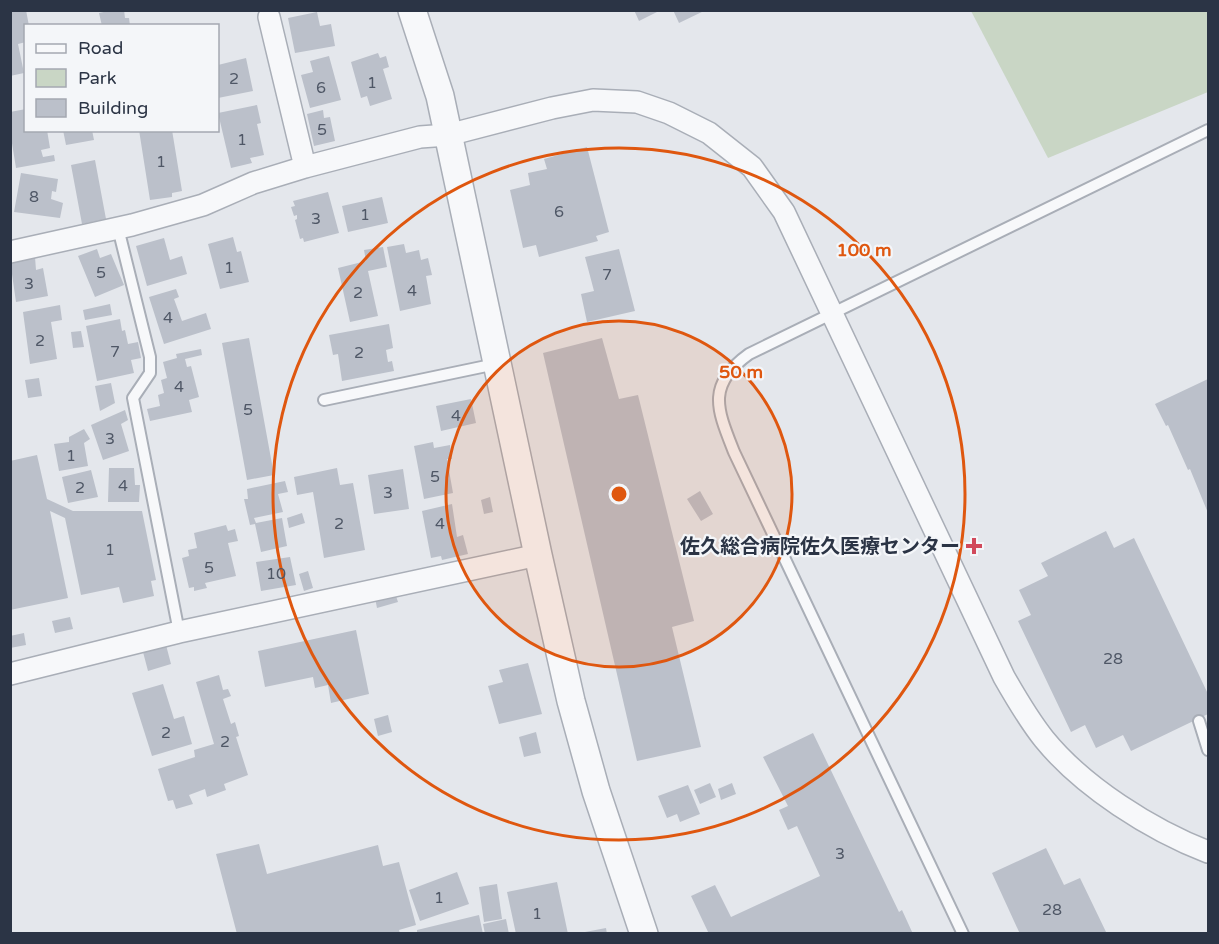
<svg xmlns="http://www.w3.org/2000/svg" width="1219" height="944" font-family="'Varela Round','Noto Sans JP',sans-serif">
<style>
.green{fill:#c9d6c5}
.building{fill:#bbc0ca}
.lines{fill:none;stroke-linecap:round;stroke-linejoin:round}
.service-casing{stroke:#a9aeb7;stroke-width:14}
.minor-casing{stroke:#a9aeb7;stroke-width:24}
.tertiary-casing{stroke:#a9aeb7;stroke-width:30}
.service{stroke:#f7f8fa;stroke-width:10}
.minor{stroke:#f7f8fa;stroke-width:21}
.tertiary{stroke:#f7f8fa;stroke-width:27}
.ring{fill:none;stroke:#df570f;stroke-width:3}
.poi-dot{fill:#d1495b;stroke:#f4f6f9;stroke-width:2}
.labels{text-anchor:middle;stroke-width:4.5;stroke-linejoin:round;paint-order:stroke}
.number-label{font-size:16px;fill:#4f5766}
.poi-label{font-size:20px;font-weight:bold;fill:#2b3445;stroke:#f4f6f9;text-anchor:end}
.centre{fill:#df570f;stroke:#f4f6f9;stroke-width:3}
.ring-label{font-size:18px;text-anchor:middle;font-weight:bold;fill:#df570f;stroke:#f4f6f9;stroke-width:4.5;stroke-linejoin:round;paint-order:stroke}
</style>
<rect width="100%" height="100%" fill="#e4e7ec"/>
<path class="green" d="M971,11H1208V92L1048,158Z"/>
<path class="building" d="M10,10H26L29,26H26V42L18,44L24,73L10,76Z
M113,10H124L125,18H129L130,26H102L99,13Z
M634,10H661L639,21Z
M673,10H706L679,23Z
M317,12L320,26L331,24L335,46L295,53L288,18Z
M378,53L380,58L386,56L389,67L383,69L392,99L370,106L367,96L361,98L351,62Z
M329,56L341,100L310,108L301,75L313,72L310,61Z
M246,58L253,91L218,98V65Z
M257,105L261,123L257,124L264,155L250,158L252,163L231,168L218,113Z
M26,109V130H47L50,148L41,150L43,157L54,155L55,161L16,168L10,131V112Z
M323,110L324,118L330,117L335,141L314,146L307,114Z
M63,130H92L94,140L66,145Z
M139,130H172L182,191L172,193V197L150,200Z
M587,147L609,232L596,236L598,241L539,257L536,245L523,248L510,190L530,185L528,173L547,169L544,159Z
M95,160L106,219L82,224L71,165Z
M21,173L58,179L56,192L52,191L51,199L63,203L60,218L14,212Z
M328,192L339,233L304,242L303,238L300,239L295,220L297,219V215L294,216L291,207L295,206L293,201Z
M382,197L388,223L348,232L342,206Z
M233,237L237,252L241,251L249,282L220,289L208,244Z
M164,238L170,260L182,256L187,274L147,286L136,246Z
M404,244L406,253L419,250L421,260L428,258L432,275L426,276L431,304L400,311L387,247Z
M383,247L387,267L368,271L378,316L350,322L338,268L366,261L364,250Z
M97,249L100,258L111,254L124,285L95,297L78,256Z
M619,249L635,311L587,322L581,294L594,291L585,257Z
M35,257L36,270L43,268L48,296L16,302L10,260Z
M176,289L179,297L174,299L182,321L206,313L211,329L164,344L149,297Z
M110,304L112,315L85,320L83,310Z
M60,305L62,320L51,322L57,359L30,364L23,312Z
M120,319L122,331L125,330L128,344L138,342L141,358L131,360L134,373L97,381L86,326Z
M389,324L393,348L386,350L388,362L392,361L394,371L342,381L338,354L333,355L329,335Z
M81,331L84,347L73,348L71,332Z
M249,338L274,475L247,480L222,343Z
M602,338L619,399L638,395L694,621L672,627L701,747L637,761L543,353Z
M201,349L202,355L185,359L187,367L191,366L199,397L189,400L192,412L150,421L147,409L160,406L158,395L164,393L161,380L167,378L163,362L177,358L176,354Z
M39,378L42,396L28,398L25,380Z
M1208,379V513L1190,469L1188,470L1168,425L1166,426L1155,404Z
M111,383L115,403L100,411L95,386Z
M471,399L476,423L441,431L436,406Z
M125,410L128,420L121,424L129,451L103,460L91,425Z
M84,429L90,439L84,443L88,466L59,471L54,444L69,442V437Z
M433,442L434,448L450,445L452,459H447L453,493L424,499L414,446Z
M37,455L47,499L73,511H142L156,580L151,581L154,596L123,603L119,587L81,595L65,518L50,511L68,598L10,610V461Z
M109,468H134L135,485H140L139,502H108Z
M337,468L340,485L353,483L365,550L324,558L313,492L297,495L294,477Z
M403,469L409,509L374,514L368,475Z
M91,470L98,497L68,503L62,477Z
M285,481L288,492L278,494L283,512L254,518L256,523L282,518L287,546L261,552L255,524L250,525L244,499H248L247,489Z
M700,491L713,514L701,521L687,499Z
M490,497L493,512L484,514L481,500Z
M452,504L457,537L463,535L468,554L442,560L441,556L431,558L422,511Z
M302,513L305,523L289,528L287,518Z
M226,525L228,531L235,529L238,541L228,543L236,576L205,583L207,588L194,591V587L189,588L182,558L189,556L188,550L197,548L194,533Z
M1106,531L1114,548L1134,538L1208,694V714L1131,751L1123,735L1096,748L1085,725L1071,732L1018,621L1031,615L1019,590L1048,576L1041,563Z
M290,557L296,585L261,591L256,562Z
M308,571L313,588L304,591L299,574Z
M395,593L398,602L377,608L375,598Z
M70,617L73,629L55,633L52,621Z
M356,630L369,694L331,703L328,685L315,688L313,677L265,687L258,651Z
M24,633L26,645L10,648V636Z
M166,645L171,664L148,671L143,652Z
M528,663L542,714L499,724L488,686L503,682L499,670Z
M219,675L223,690L228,689L231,696L223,699L231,724L235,722L239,736L236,737L248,775L224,784L226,790L207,797L205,789L189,795L193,804L176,809L173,800L168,801L158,769L195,757L194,750L214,744L196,682Z
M163,684L174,719L184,716L192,744L152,756L132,693Z
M388,715L392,732L378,736L374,719Z
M536,732L541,753L524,757L519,737Z
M813,733L899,912L902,910L913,934H709L691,896L715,885L731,917L820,876L797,826L788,830L779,810L788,806L763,757Z
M710,783L716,797L700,804L694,790Z
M732,783L736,794L721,800L718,789Z
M688,785L700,814L680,822L677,814L667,818L658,796Z
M259,844L267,874L378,845L383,866L399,862L416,925L399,930L400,934H237L216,854Z
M1046,848L1064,885L1080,878L1107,934H1020L992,873Z
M457,872L469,904L420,921L409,890Z
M557,882L568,934H516L507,892Z
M497,884L502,919L484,922L479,887Z
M479,915L483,934H417V930Z
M506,919L509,934H485L483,924Z
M606,928L607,934H585V932Z"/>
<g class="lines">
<g class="service-casing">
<path id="service" d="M118,228L150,357V373L133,398L179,632
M324,400L496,364
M1199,721L1208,750
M963,934L734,452C717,409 706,385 749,354L1208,130"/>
</g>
<g class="minor-casing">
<path id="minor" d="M269,17L305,167
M10,252L132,225L203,205L253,183L305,167L420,137L448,135L552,108L593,100L637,102L669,113L709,133L752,167L784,212L1004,677C1016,698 1028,719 1044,739C1083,787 1151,830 1208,852
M10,674L179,632L538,555"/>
</g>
<g class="tertiary-casing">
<path id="tertiary" d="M412,10L440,96L538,555L571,701L596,791L644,934"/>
</g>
<use href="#service" class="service"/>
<use href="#minor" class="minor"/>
<use href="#tertiary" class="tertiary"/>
</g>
<circle cx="619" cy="494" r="173" fill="#df570f" fill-opacity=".12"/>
<g class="ring">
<circle cx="619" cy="494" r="173"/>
<circle cx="619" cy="494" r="346"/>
</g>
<path class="poi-dot" d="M971 537h6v6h6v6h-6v6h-6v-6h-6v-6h6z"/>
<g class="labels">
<g class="number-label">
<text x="234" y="84">2</text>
<text x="372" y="88">1</text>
<text x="321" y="93">6</text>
<text x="322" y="135">5</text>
<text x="242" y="145">1</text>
<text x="161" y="167">1</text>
<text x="34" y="202">8</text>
<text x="559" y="217">6</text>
<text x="365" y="220">1</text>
<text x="316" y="224">3</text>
<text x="229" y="273">1</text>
<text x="101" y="278">5</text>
<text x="607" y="280">7</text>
<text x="29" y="289">3</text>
<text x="412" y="296">4</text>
<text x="358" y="298">2</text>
<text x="168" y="323">4</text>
<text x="40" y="346">2</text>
<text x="115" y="357">7</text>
<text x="359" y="358">2</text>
<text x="179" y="392">4</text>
<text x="248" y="415">5</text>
<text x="456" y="421">4</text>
<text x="110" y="444">3</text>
<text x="71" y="461">1</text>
<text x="435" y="482">5</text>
<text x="123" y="491">4</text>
<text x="80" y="493">2</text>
<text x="388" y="498">3</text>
<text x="339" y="529">2</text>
<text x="440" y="529">4</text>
<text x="110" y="555">1</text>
<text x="209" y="573">5</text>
<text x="276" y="579">10</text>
<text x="1113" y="664">28</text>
<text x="166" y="738">2</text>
<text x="225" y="747">2</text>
<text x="840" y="859">3</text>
<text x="439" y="903">1</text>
<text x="1052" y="915">28</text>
<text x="537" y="919">1</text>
</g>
<g class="poi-label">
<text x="960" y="553">佐久総合病院佐久医療センター</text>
</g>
</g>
<circle cx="619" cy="494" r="9" class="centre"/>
<g class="ring-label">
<text x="864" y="256">100 m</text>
<text x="741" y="378">50 m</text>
</g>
<rect width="1219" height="944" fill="none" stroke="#2b3445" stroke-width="24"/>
<rect x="24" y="24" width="195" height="108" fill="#f4f6f9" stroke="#a4a8b1" stroke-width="1.5"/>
<rect x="36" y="44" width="30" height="9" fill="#f7f8fa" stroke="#a4a8b1" stroke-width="1.5"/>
<text x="78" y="54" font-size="18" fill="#2b3445">Road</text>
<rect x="36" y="69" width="30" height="18" fill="#c9d6c5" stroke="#a4a8b1" stroke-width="1.5"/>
<text x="78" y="84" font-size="18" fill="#2b3445">Park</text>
<rect x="36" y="99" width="30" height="18" fill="#bbc0ca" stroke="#a4a8b1" stroke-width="1.5"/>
<text x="78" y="114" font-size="18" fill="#2b3445">Building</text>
</svg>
